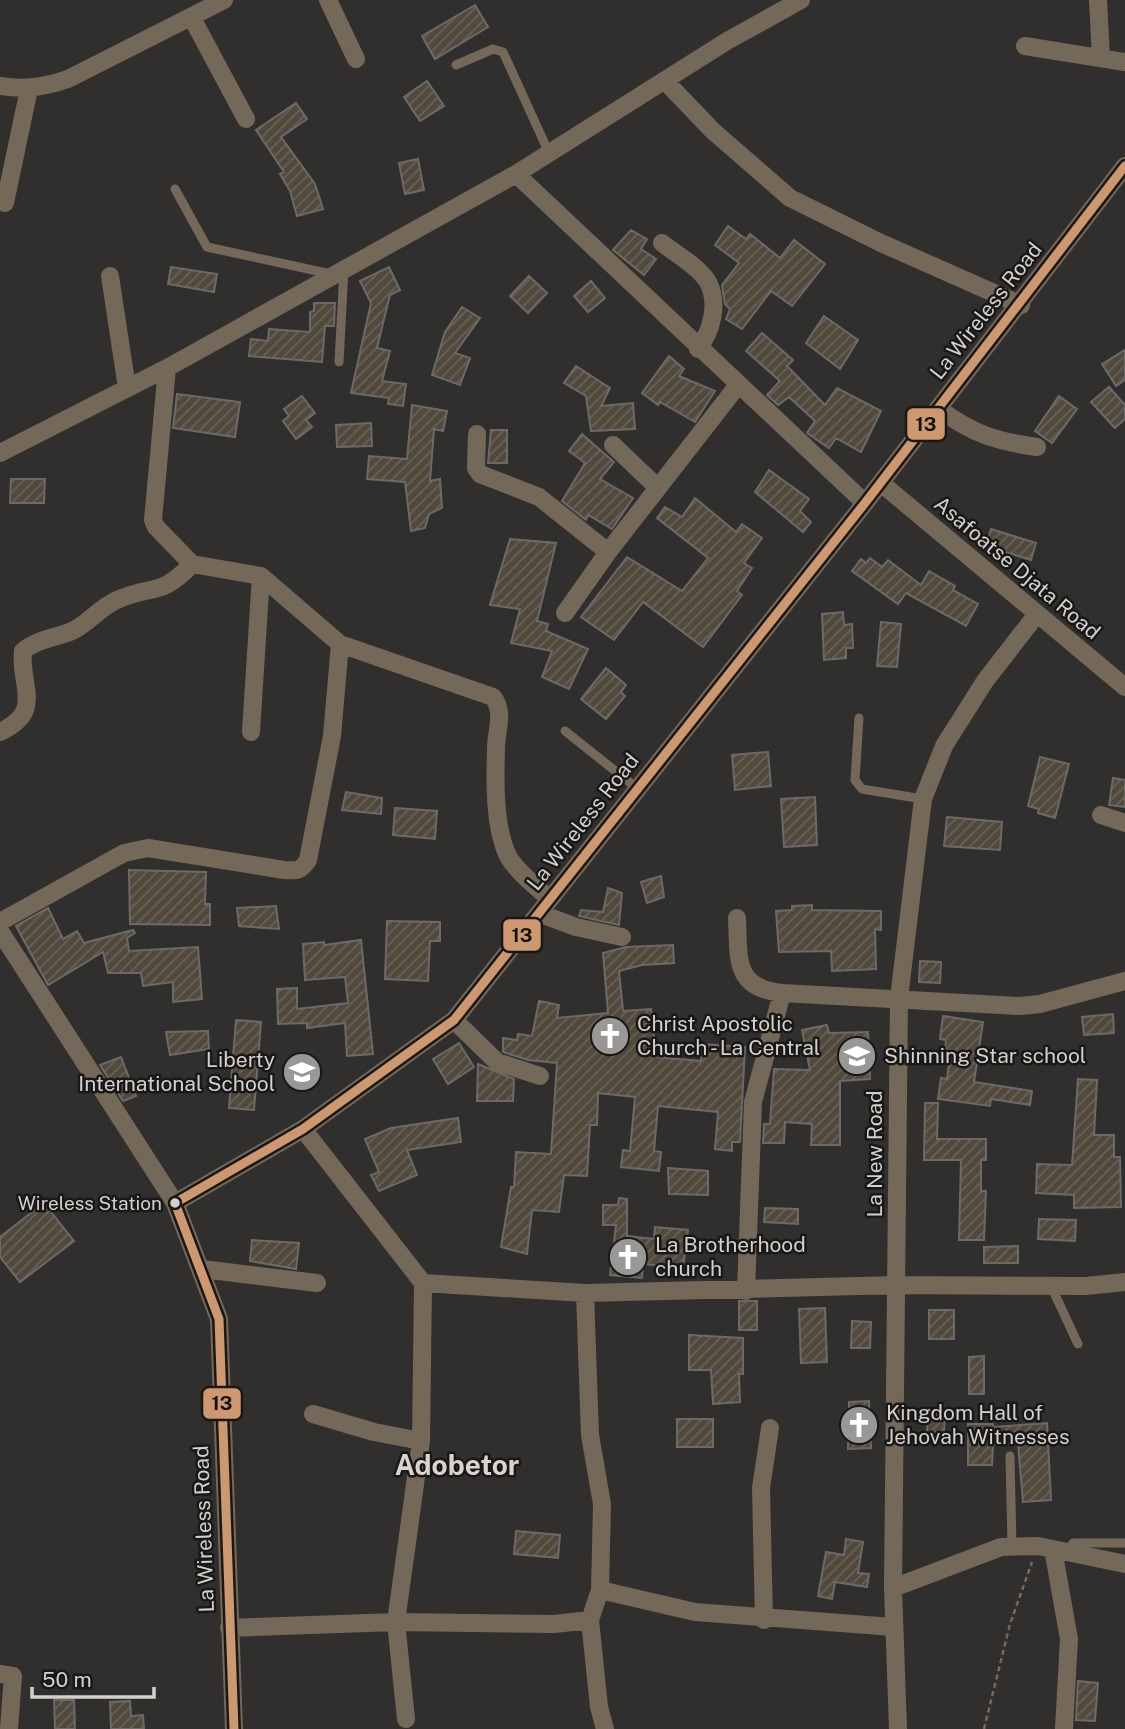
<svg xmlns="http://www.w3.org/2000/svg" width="1125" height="1729" font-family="'Public Sans',sans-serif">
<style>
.building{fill:url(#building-hatch);stroke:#6c6a68;stroke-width:2}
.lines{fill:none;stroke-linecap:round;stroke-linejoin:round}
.path{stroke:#726a61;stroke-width:2.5;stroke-dasharray:5 3.5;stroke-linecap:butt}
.service{stroke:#746959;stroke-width:9}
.minor{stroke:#746959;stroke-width:18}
.bus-1-casing{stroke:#191816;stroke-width:14}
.bus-1{stroke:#cd976f;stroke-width:9}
.bus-dot{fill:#d3d1ce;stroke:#191816;stroke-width:2.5}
.labels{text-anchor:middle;stroke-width:5;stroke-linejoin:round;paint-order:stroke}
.bus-label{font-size:19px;fill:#d3d1ce;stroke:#191816;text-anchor:end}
.street-label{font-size:21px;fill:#d3d1ce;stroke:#191816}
.poi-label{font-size:21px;fill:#d3d1ce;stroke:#191816;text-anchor:start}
.district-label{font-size:28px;font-weight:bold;fill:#d9d4ce;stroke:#191816}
.line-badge{stroke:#191816;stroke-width:2.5}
.pale-badge-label{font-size:19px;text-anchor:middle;font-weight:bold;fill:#111}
</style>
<defs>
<pattern id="building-hatch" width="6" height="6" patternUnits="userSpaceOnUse" patternTransform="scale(1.75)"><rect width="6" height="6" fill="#51493c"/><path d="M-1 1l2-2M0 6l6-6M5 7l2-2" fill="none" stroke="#696257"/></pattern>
</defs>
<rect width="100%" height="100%" fill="#312f2d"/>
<path class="building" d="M475,5L488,27L435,59L422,36Z
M427,81L444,106L420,121L404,97Z
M296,103L307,119L281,137L315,184L323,209L297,216L290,191L280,174L284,172L256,130Z
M418,159L424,190L405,194L399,163Z
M728,226L746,239L750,234L780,258L794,240L825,264L792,306L771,291L742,329L726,319L730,309L725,304L722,285L739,263L715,245Z
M631,230L647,239L641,249L656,259L644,275L613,250Z
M171,267L217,274L214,292L168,284Z
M389,267L400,290L390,295L377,348L390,351L382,381L406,384L403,406L388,404L389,398L351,393L371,303L360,281Z
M529,276L547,293L528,313L510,296Z
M591,281L605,298L588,312L574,296Z
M314,303H335L334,326H325L322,362L249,356L251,339L268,341L269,329L310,332V312L314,311Z
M462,307L480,318L455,353L470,358L460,385L432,375L445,332Z
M824,316L858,340L840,369L806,343Z
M762,333L793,360L787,366L825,405L837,388L881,411L861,452L836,438L829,448L807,433L815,421L789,397L778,405L767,395L780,381L746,351Z
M1125,350V380L1116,386L1102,364Z
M669,356L684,369L679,376L715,391L695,422L660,402L658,405L642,393Z
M576,366L610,388L601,406L633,403L635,429L591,431L586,396L564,383Z
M1109,387L1125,405V419L1115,428L1091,402Z
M177,394L240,402L235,437L173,428Z
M302,396L315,413L306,420L312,427L296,439L283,421L289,416L284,409Z
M1059,396L1077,409L1052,443L1035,431Z
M412,405L447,411L443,431L434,429L430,481L440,479L442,508L429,514L425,528L411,531L405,482L367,479L369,456L407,459Z
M371,423L372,446L337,447L336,425Z
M491,430H507V463H488Z
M582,434L614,462L600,479L633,498L612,529L588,515L586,520L562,501L585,463L569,451Z
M769,470L809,499L800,511L811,522L803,532L755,492Z
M11,479H45L44,503H10Z
M695,498L736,532L742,524L762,538L744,563L752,568L737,591L742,595L703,647L643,602L614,640L581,617L627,557L682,591L708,558L657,518L665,507L682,517Z
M991,529L1036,543L1031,560L986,546Z
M510,539L556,543L537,621L548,624L546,631L588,649L569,689L542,677L552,651L511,643L520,609L490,605Z
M870,558L882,567L888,560L921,585L929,571L955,586L953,590L978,604L966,626L906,593L898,604L852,571L861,559L866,563Z
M843,612L844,625L852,624L853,648H846V658L824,660L822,614Z
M881,622L901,624L897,667L877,666Z
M606,668L626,685L621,692L625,696L606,719L581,699Z
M768,752L771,786L735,790L732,755Z
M1040,757L1069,764L1055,818L1038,813L1039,809L1028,806Z
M1113,778L1125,780V807L1109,805Z
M346,792L382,798L381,814L342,810Z
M815,797L817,845L784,847L781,799Z
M395,808L437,811L435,839L393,835Z
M947,817L1002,822L1000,850L944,846Z
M129,870L206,872L205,904H210V925L130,924Z
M661,876L664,897L647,903L641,882Z
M608,888L622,893L619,925L579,916L581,910L603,912Z
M812,905V910L881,911V930L875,929L876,969L832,971L831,951L779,952L776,911L792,910V906Z
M276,906L279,929L239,926L237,908Z
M48,908L63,939L77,931L84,943L133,930L135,933L127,938L129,951L198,947L202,999L173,1002V982L143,986L141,973H108L103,952L48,985L16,926Z
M387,921L440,922V941H430L428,981L385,979Z
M361,940L373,1054L347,1056L345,1023L307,1028V1023L278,1024L277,989L297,988V1009L348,1003L345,977L305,980L303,944L324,942V945Z
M673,945L674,963L642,965L619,971L623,1011L651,1009L656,1057L701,1061L702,1044L745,1047L740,1142H732V1151L715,1149L718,1112L658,1106L654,1151L661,1152L659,1171L621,1167L623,1150L630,1151L635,1097L598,1093L597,1125H590L587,1176L564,1175L559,1212L532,1210L527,1254L501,1247L511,1187H514L516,1152L551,1154L557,1063L528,1060L503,1052V1038L517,1040L518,1034L532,1036L539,1001L559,1005L557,1018L608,1013L603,953L626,947Z
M920,961L941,962L940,983L919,982Z
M1113,1014L1114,1033L1084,1035L1082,1017Z
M943,1016L983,1022L974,1082L1032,1091L1030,1105L991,1099L990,1106L938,1099L941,1078L947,1079L951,1050L945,1049L946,1040L940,1039Z
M236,1020L261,1022L254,1110L229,1108Z
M827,1025L829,1033L868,1032L870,1079L840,1081V1145H811L812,1124L785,1122L784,1143H763L764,1124H770L774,1069L810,1070L802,1030Z
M208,1031L209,1049L170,1055L166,1032Z
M459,1043L474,1067L448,1084L433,1059Z
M121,1057L136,1096L123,1101L100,1065Z
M478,1064L514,1079L513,1101H477Z
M1078,1079L1097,1080L1094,1135H1114V1157H1120L1121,1207L1074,1208V1195L1036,1193L1037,1164L1072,1165Z
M925,1103H938L937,1139H986V1160H981V1191H986L984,1240H959L961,1160H924Z
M458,1118L461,1142L407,1150L417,1175L379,1191L371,1175L379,1172L365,1139L391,1128Z
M668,1168L708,1171V1195L669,1194Z
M619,1198L627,1199V1236L654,1239L655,1227L688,1230L683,1268L643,1264L642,1278L610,1275L616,1225H603V1205H618Z
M44,1203L74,1241L20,1282L0,1257V1237Z
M765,1208L798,1209V1224L764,1222Z
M1039,1219L1076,1220L1075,1241L1038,1239Z
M252,1240L299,1243L296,1269L250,1261Z
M1018,1246V1263H984V1247Z
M739,1301H757V1330H739Z
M825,1308L827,1362L801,1363L799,1309Z
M929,1310H954V1339H929Z
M852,1321L871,1322L870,1348H851Z
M689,1335L743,1338V1374H739L740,1402L713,1404L711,1370H689Z
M984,1356V1394H969V1357Z
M869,1401L871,1448L848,1449L849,1402Z
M928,1410L945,1411L944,1432H927Z
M677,1419H713V1447H677Z
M1047,1423L1051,1500L1023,1502L1018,1443L993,1445L992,1465H968V1424H993V1427Z
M516,1531L560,1535L558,1558L514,1554Z
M846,1539L863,1542L858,1573L869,1574L867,1587L835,1582L832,1599L818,1596L826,1552L844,1555Z
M1078,1681L1098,1683L1095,1721L1076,1720Z
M54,1700H74L75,1729H55Z
M130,1701L131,1716L143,1715L144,1729H111L110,1702Z"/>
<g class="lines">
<path class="path" d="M984,1729L1010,1624L1032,1562"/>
<path class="service" d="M456,65L493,49L503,52L549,153
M175,189L207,247L331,274
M339,362L344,269
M859,718L855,780L862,789L923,799
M565,731L638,789
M1051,1286L1078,1344
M1010,1456L1012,1547
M1067,1552L1073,1543H1125"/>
<path class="minor" d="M328,0L356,59
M1098,0L1101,58
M192,18L246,119
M1025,46L1125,62
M665,81L713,131L790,198L881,243L1021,305
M0,86C25,90 44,87 68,79L224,0
M516,174L865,503
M5,203L29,89
M662,243C676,254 699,267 708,282C719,303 712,331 698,349
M110,276L127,388
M167,368L153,520L156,527L192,564L261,576L340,644L493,697C505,713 496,730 496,749C495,780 494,827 508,856C516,871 537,887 549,899
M939,409C973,434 995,441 1037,447
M477,434L476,468L480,474L539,497L608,552L738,385
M613,445L658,488
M0,453L167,368L516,174L727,41L801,0
M881,483L1125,687
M565,613L608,552
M0,732C45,711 19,686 23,651C37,639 56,638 72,631C89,623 100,607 117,600C152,584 160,598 192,564
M251,732L261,576
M1101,815L1125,823
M541,914L576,927L622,937
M737,918C739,958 733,988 782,993
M0,922L124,853L148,848L284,870C297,871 301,871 308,860L332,736L340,644
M0,931L175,1203
M454,1020L497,1062L540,1076
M303,1129L423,1283L421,1441L396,1622L406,1719
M202,1269L317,1283
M423,1283L585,1293L897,1285L1086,1286L1125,1282
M746,1291L753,1102L782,993L1020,1006L1040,1004L1125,981
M585,1293L590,1435L602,1504L600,1590L590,1620L599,1707L605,1729
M313,1414L374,1432L421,1441
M1053,1549L1069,1639L1064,1729
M893,1588L1001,1547L1038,1546L1125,1564
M600,1590L695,1612L893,1627
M764,1620L761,1488L770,1428
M229,1628L396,1622L554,1624L590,1620
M0,1674L13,1676L9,1729
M234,1729L219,1319L175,1203L303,1129L454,1020L865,503L1125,166
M898,1729L893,1588L899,998L923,799L944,746L985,681L1037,614"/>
<g class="bus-1-casing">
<path id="bus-1" d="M234,1729L219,1319L175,1203L303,1129L454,1020L865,503L1125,166"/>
</g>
<use href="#bus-1" class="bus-1"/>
</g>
<defs>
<g id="church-disc" transform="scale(2.0125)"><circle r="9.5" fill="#9a9896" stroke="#191816"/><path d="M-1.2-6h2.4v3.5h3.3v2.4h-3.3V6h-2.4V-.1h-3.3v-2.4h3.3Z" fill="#fff"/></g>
<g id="school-disc" transform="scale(2.0125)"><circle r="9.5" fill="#9a9896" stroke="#191816"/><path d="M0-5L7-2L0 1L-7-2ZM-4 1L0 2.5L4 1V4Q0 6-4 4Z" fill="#fff"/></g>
</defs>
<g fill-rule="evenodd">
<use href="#church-disc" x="610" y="1036"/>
<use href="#school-disc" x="857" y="1056"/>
<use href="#school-disc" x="302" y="1072"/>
<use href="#church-disc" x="628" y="1257"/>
<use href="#church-disc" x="859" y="1425"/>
</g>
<circle class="bus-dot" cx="175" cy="1203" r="6"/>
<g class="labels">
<g class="bus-label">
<text x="162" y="1210">Wireless Station</text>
</g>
<g class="street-label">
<text transform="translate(986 311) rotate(-52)" y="7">La Wireless Road</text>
<text transform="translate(1017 568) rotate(40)" y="7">Asafoatse Djata Road</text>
<text transform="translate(583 822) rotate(-52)" y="7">La Wireless Road</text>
<text transform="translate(875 1154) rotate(-90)" y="7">La New Road</text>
<text transform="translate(204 1529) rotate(-92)" y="7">La Wireless Road</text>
</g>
<g class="poi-label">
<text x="637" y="1031">Christ Apostolic<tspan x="637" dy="24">Church - La Central</tspan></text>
<text x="884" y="1063">Shinning Star school</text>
<text x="275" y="1067" text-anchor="end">Liberty<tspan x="275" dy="24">International School</tspan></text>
<text x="655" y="1252">La Brotherhood<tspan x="655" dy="24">church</tspan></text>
<text x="886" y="1420">Kingdom Hall of<tspan x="886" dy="24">Jehovah Witnesses</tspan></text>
</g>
<g class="district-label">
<text x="457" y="1475">Adobetor</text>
</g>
</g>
<g class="line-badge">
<rect x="906" y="407" width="40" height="34" rx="7" fill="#cd976f"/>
<rect x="502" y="918" width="40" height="34" rx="7" fill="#cd976f"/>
<rect x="202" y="1387" width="40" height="33" rx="7" fill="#cd976f"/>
</g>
<g class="pale-badge-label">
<text x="926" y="431">13</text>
<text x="522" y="942">13</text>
<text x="222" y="1410">13</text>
</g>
<path d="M32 1687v10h122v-10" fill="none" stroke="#d3d1ce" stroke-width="3.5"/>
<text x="42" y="1687" font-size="21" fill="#d3d1ce" stroke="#191816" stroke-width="5" paint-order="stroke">50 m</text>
</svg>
